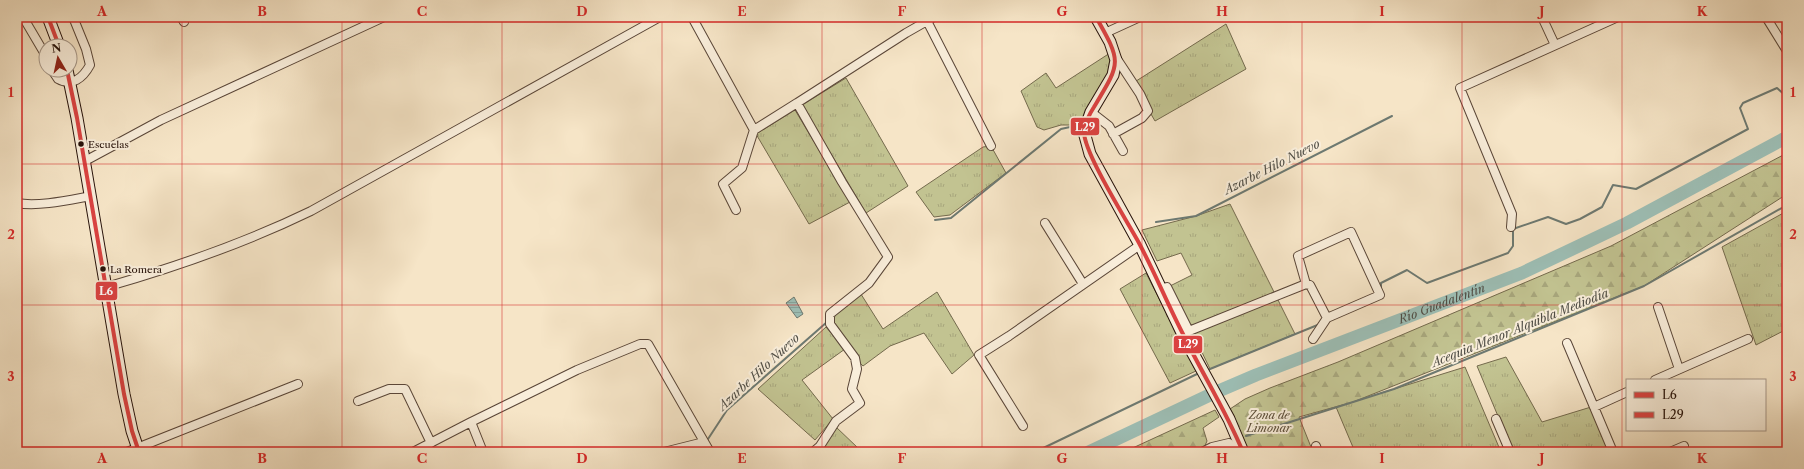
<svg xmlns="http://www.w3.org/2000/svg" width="1804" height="469" font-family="'Libre Caslon Text',serif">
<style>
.grass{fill:url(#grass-tufts);stroke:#746a4d}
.forest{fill:url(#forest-firs);stroke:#746a4d}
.water{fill:url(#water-rules);stroke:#6d7971}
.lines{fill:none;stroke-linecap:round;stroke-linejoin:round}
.stream{stroke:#6d7971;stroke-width:2}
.river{stroke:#9dbfb6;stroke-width:13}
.street-casing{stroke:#5a4638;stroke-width:10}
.secondary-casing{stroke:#261109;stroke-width:13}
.street{stroke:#f9eedb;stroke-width:8}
.secondary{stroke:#f9eedb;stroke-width:11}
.bus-1-casing{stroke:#f9eedb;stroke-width:7}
.bus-2-casing{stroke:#f9eedb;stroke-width:7}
.bus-1{stroke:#da4241;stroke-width:4}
.bus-2{stroke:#da4241;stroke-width:4}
.grid{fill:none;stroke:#d62828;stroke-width:1;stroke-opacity:0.55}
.bus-dot{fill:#261109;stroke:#f9eedb;stroke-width:1.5}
.labels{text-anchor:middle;stroke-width:4;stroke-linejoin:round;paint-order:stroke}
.bus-label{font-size:10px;fill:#261109;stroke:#f9eedb;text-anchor:start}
.park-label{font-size:11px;font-style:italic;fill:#5d4f39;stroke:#f9eedb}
.water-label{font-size:12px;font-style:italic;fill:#504e46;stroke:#f9eedb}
.line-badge{stroke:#f9eedb;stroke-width:1.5}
.badge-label{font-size:11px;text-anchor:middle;font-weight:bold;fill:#fff}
.neatline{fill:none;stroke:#d62828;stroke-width:1.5}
.grid-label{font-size:13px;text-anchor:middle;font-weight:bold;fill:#d62828}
</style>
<defs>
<pattern id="grass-tufts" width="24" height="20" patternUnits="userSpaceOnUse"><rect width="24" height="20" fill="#c2c391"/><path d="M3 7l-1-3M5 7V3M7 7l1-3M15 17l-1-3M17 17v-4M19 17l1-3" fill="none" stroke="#a7a67c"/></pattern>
<pattern id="forest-firs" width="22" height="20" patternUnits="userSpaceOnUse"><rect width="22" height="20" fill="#c2c391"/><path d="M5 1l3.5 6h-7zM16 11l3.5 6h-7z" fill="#a7a67c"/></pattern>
<pattern id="water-rules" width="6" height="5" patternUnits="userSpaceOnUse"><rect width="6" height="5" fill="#9dbfb6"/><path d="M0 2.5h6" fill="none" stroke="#87a39b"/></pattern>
</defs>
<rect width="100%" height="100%" fill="#f6e5c7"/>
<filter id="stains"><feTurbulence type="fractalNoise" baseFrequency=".005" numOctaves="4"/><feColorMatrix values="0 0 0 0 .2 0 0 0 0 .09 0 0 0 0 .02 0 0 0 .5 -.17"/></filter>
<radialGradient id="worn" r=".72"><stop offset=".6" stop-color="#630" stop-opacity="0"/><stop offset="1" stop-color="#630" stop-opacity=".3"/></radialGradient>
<path class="grass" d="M1226,24L1246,69L1155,121L1133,83Z
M1110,53V69L1104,84L1078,125H1061L1044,130L1037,127L1021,91L1046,73L1056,88Z
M846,78L908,186L866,213L802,105Z
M795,110L850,202L809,224L756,134Z
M991,146L1006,173L950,215L934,217L916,192L983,147Z
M1230,204L1295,334L1210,369L1170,286L1192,275L1181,253L1157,261L1142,230L1196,216Z
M1787,211V329L1756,345L1722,247Z
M1146,273L1196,371L1170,383L1120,289Z
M859,291L883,329L937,292L974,355L952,374L924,333L890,346L863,366L855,358L830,324V314Z
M826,327L845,349L802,380L833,419L815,440L758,389Z
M1506,357L1542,422L1591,407L1610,452H1513L1477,366Z
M1465,367L1501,452H1355L1336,407Z
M836,427L858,448L854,452H807Z"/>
<path class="forest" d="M1787,153V194L1644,286L1353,402L1299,417L1313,452H1248L1230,409L1245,399L1270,388L1338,362L1611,246Z
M1215,410L1219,417L1203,428L1207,441L1203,450L1199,452H1124Z"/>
<path class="water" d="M794,297L803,314L797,318L786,303Z"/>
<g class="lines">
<path class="stream" d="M935,220L951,218L1061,129L1070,127
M1156,222L1196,216L1392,116
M1381,290V283L1407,270L1427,283L1508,253L1513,246V229L1548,217L1566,224L1580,219L1602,207L1613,185L1636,189L1748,129L1740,108L1743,103L1777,88L1787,97
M1210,369L1320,324
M1246,436L1394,389L1644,286L1787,205
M708,439L727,410L827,322
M1035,452L1197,374"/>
<path class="river" id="s1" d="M1089,452L1214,393L1256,375L1522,273L1627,223L1787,137"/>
<g class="street-casing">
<path id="street" d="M23,17L46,56
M181,17L184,22
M692,17L754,130L797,103L842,182L888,257L869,283L830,314V324L855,358L857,369L852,389L860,403L836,421L820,446L813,452
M1542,17L1555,45
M1766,17L1787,51
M927,21L991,146
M1105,33L1140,17
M52,70L58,79C72,87 83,78 90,65L86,49L73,17
M797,103L906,33L934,17
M1091,112L1109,126L1123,151
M1113,134L1142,118L1148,111L1140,94L1115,56
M85,161L161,120L384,17
M17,203C38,207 69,200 91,196
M736,210L723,184L742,168L754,130
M1045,223L1083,284
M1511,227L1512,214L1460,88L1618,17
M1306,284L1298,256L1351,232L1380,295L1327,318
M106,287C176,267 245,243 311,211L660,17
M1161,289L1167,287L1189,331L1306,284L1310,285L1327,318L1313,339
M1658,307L1679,369
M1567,343L1613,452
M1655,380L1748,339
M358,401L389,389H405L431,443
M1594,407L1627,392
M1496,419L1510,452
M471,422L577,370L640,344H648L710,452
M1023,426L979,355L1009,336L1140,245
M1316,446L1318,452
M127,452L298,384
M413,452L471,422L483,452
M664,452L704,442
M1202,452L1212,447L1229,443L1237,452
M1670,452L1684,446"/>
</g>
<g class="secondary-casing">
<path id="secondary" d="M48,17L59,46
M1096,17L1110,42L1116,60L1113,75L1091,112L1084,132L1090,154L1140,245L1184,337L1229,419L1243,452
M67,70L77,118L124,394L132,431L139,452"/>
</g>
<use href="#street" class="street"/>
<use href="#secondary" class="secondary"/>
<g class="bus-1-casing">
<path id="bus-1" d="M48,17L59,46
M67,70L77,118L124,394L132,431L139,452"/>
</g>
<g class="bus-2-casing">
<path id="bus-2" d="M1096,17C1122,63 1121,62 1094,107C1090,113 1084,125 1084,132C1084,153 1127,221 1139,243C1155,273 1168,305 1184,336C1203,375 1226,411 1243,452"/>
</g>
<use href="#bus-1" class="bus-1"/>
<use href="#bus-2" class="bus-2"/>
</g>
<path class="grid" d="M182,17V452M342,17V452M502,17V452M662,17V452M822,17V452M982,17V452M1142,17V452M1302,17V452M1462,17V452M1622,17V452M17,164H1787M17,305H1787"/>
<g class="bus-dot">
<circle cx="81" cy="144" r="3.5"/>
<circle cx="103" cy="269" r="3.5"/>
</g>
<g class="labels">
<g class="bus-label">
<text x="88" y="148">Escuelas</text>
<text x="110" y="273">La Romera</text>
</g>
<g class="park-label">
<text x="1269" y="419">Zona de<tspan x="1269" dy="13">Limonar</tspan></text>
</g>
<g class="water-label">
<text transform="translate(1272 167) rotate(-27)" y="4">Azarbe Hilo Nuevo</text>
<text dy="4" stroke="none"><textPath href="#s1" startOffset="383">Río Guadalentín</textPath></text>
<text transform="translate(1520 328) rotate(-22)" y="4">Acequia Menor Alquibla Mediodía</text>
<text transform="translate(759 372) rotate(-43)" y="4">Azarbe Hilo Nuevo</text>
</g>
</g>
<g class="line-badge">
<rect x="1070" y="117" width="30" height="19" rx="4" fill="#da4241"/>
<rect x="95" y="281" width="23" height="20" rx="4" fill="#da4241"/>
<rect x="1173" y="335" width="30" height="19" rx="4" fill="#da4241"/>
</g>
<g class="badge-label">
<text x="1085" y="131">L29</text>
<text x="106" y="295">L6</text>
<text x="1188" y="348">L29</text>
</g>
<rect width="1804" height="469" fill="none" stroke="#f6e5c7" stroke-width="44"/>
<rect x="1626" y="379" width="140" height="52" fill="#f9eedb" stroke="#a59687"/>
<rect x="1634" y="392" width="20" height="6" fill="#da4241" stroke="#a59687"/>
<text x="1662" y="399" font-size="12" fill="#261109">L6</text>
<rect x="1634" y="412" width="20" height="6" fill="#da4241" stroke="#a59687"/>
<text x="1662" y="419" font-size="12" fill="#261109">L29</text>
<g transform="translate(58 58) rotate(351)"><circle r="19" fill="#f9eedb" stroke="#a59687"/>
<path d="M0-3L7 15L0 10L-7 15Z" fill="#8f2418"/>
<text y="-6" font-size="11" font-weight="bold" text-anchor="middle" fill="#261109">N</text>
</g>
<rect x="22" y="22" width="1760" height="425" class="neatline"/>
<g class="grid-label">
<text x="102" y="16">A</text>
<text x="262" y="16">B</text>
<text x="422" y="16">C</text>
<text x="582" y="16">D</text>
<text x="742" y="16">E</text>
<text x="902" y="16">F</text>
<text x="1062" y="16">G</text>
<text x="1222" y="16">H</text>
<text x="1382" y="16">I</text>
<text x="1542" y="16">J</text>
<text x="1702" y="16">K</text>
<text x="11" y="97">1</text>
<text x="1793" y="97">1</text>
<text x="11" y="239">2</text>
<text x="1793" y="239">2</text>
<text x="11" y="381">3</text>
<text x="1793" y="381">3</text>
<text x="102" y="463">A</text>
<text x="262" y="463">B</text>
<text x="422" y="463">C</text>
<text x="582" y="463">D</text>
<text x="742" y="463">E</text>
<text x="902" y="463">F</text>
<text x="1062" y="463">G</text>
<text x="1222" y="463">H</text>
<text x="1382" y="463">I</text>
<text x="1542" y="463">J</text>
<text x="1702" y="463">K</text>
</g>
<rect width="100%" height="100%" filter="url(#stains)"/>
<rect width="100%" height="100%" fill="url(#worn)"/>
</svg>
